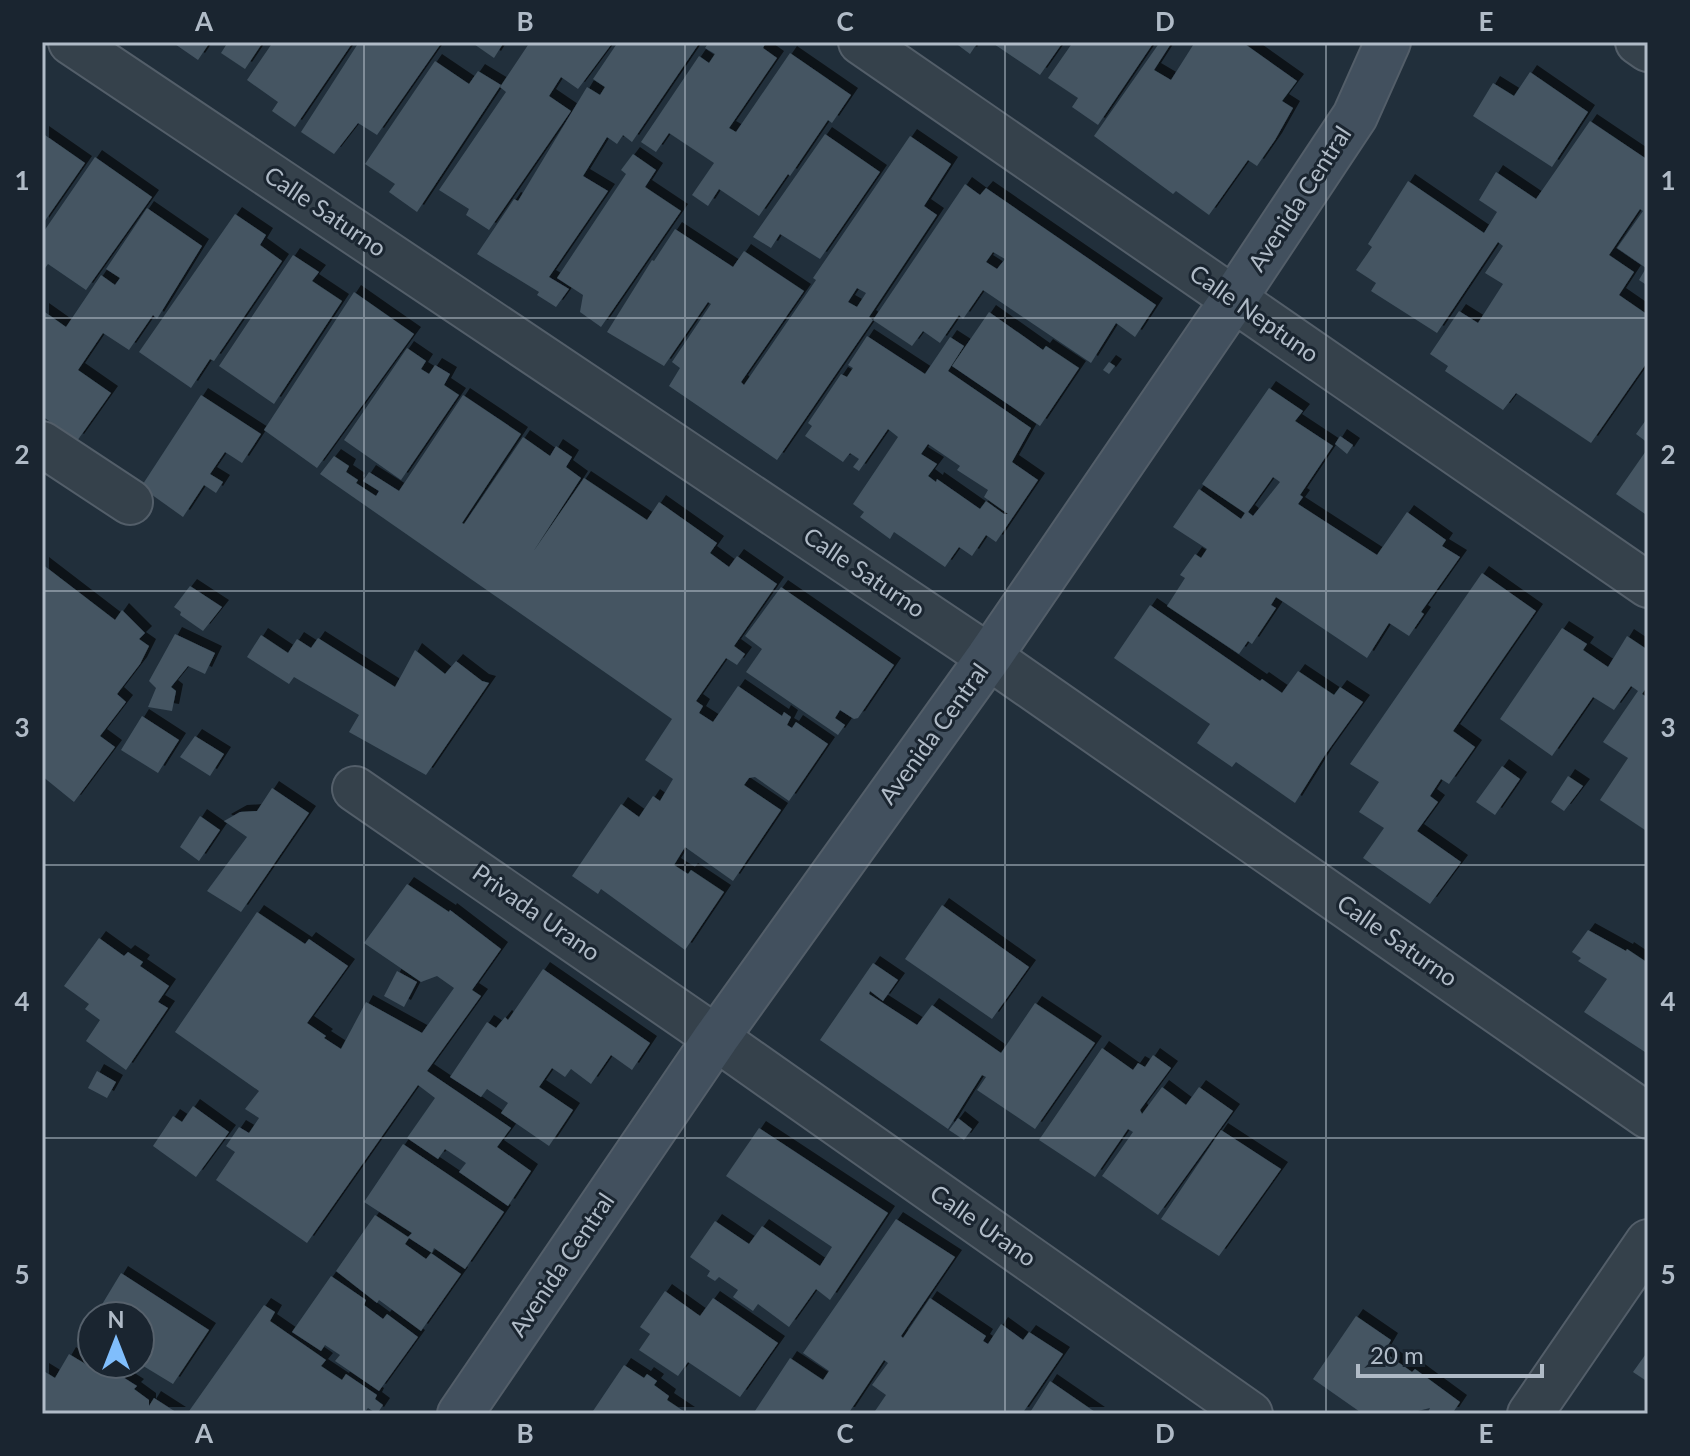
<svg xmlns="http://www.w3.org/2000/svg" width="1690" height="1456" font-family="Lato,sans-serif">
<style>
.building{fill:#445562;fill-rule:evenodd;filter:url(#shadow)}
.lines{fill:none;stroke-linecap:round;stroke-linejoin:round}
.street-casing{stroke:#535e69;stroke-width:48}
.secondary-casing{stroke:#535e69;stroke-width:48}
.street{stroke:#35414b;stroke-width:44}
.secondary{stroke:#42505e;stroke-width:44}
.grid{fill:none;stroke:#b0bbc7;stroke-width:2;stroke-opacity:0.55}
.labels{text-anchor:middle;stroke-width:6;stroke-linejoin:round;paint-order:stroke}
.street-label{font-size:24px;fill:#b0bbc7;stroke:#1a2530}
.neatline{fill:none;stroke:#b0bbc7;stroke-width:3}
.grid-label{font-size:26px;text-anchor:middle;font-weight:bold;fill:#b0bbc7}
</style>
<defs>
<filter id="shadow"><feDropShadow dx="7" dy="-7" stdDeviation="0" flood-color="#0009"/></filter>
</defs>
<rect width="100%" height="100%" fill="#212f3b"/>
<path class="building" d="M172,42H210L198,60Z
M228,42H263L245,69L221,53Z
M273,42H353L295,127L272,111L278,102L247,80Z
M359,42H382L387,45L389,42H442L377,135L358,123L334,154L301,132Z
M471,42H504L494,58Z
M530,42H613L578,89L561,77L549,96L571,111L489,230L466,215L469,209L439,190L506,92L500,87Z
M618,42H700L632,142L623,135L617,144L607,137L583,176L608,191L549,277L569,289L556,307L537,295L539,292L477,254L514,199L518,201L587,87L600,95L605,87L593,79Z
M709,42H766L763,48L777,58L729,128L736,132L790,53L851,95L832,123L828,120L790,176L788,174L759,216L719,189L708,206L692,195L714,163L669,133L656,152L641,142L699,56L709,63L715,54L705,48Z
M954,42H978L970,54Z
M991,42H1063L1040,75Z
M1073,42H1154L1098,125L1072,107L1078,98L1048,78Z
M1160,42H1172L1154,70L1171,80L1195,42H1242L1297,81L1282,101L1293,108L1275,140L1257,166L1248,160L1209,215L1176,191L1173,194L1094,136Z
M435,61L469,84L478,71L501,85L417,212L389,192L395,184L365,164Z
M1530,72L1588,112L1552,167L1473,116L1493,83L1514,96Z
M1590,121L1648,160V286L1639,280L1646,268L1617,248L1643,211L1640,209L1609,255L1634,272L1619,295L1648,315V361L1591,443L1516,393L1503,410L1445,371L1448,366L1430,354L1459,311L1478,323L1503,284L1485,273L1503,246L1498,242L1437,333L1371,291L1376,283L1356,270L1372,247L1368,244L1408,181L1484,233L1497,212L1479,200L1496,172L1536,199Z
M42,133L85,163L42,225Z
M825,134L880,172L820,259L780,234L771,248L753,237Z
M910,136L951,164L924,206L937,215L869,317L873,320L777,460L669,386L680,368L672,362L711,304L708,302L664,366L607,332L652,260L654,261L675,229L733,267L744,251L804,291L741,382L744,385L816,280L813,278ZM857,288L866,293L857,307L848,302Z
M633,154L656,170L645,187L681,211L601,327L580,312L583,295L557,278L626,174L621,170Z
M95,157L152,197L86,290L48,264L42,272V234Z
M965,184L980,195L986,188L1156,305L1135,337L1116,323L1091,363L983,290L963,319L959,315L940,343L923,331L912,346L873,320ZM993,252L1005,259L997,269L986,262Z
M147,208L202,246L157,319L153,315L129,350L103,333L78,370L111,393L77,441L42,416V310L66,327L101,275L115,285L120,278L106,269Z
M235,214L266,235L260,245L282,261L214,361L210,359L191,388L139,352Z
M293,255L319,272L312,281L342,301L274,404L219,366Z
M354,292L414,334L317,468L264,430Z
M989,312L1043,350L1046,346L1079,368L1040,426L952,366Z
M867,336L925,374L950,337L964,346L948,371L1031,428L1012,462L1038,480L996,542L986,535L972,556L959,547L945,567L894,532L890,539L860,517L864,512L853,504L898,437L888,429L859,471L853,467L859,459L850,453L843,462L805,436L812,426L808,423L841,374L847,377L853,368L848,365ZM928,444L960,466L957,470L988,490L984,497L1008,514H1004L986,501L980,509L937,479L936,482L928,476L937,464L921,454Z
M407,348L426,361L421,369L429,374L435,365L450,374L444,385L459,395L401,480L344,440Z
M1109,362L1115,366L1109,374L1103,370Z
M1269,388L1303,411L1295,421L1333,446L1300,495L1303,497L1298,504L1377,555L1407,512L1446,540L1442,546L1460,557L1421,612L1424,614L1409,636L1389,623L1367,658L1276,597L1271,605L1276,608L1252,644L1248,641L1239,654L1167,606L1185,578L1180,575L1195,554L1201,558L1207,549L1173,527L1199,489L1241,519L1245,513L1202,484ZM1273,477L1280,482L1253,516L1248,512Z
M201,395L261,434L242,463L225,452L210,474L223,482L216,493L204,485L183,517L141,487Z
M463,395L521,434L462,523L464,524L523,437L550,456L556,446L572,457L566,467L581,478L533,552L584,478L647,520L659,502L717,543L710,553L729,567L737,556L777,584L734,646L745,654L737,665L726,658L696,701L703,706L699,713L713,722L738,686L782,716L784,712L791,717L787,725L792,728L796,722L828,744L789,801L755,777L749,778L744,785L781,810L733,881L685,847L674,865L688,874L691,870L724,892L685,950L601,889L598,894L572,876L621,804L639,817L653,796L660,801L673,779L645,760L672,719L320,474L334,456L349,466L346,472L358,480L356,483L376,496L379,491L363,481L369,472L399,491Z
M1648,417V443L1636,434Z
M1340,436L1353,445L1347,454L1335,444Z
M1648,448V516L1616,494Z
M42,564L115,620L122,610L145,633L139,639L149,646L140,664L117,694L126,702L100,736L115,747L74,802L42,776Z
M1482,573L1536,611L1453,731L1475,747L1449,784L1441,779L1430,796L1438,802L1417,831L1461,862L1430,904L1363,858L1384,828L1359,812L1379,782L1350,764Z
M190,586L222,607L203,631L180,615L181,612L174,607Z
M781,587L894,665L858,718L854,719L840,710L835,718L845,725L838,735L746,672L762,649L745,636Z
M1150,605L1260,681L1262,679L1282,693L1298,671L1334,695L1340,687L1363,702L1325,755L1295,803L1236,762L1232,767L1197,743L1210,724L1114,658Z
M1562,628L1587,644L1583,650L1608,667L1627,636L1648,650V685L1642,694L1648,698V832L1600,800L1628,758L1603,742L1638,691L1631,686L1614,710L1593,697L1552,756L1500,719Z
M175,634L215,653L205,674L188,666L171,687L176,691L172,711L148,707L156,688L149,681Z
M261,635L288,653L297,639L311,648L318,638L395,687L415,650L445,674L456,661L482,681L489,683L426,775L349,732L359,715L294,677L289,684L247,657Z
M142,716L179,740L158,773L121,750Z
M195,736L224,754L210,776L180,757Z
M1502,766L1520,779L1495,815L1476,802Z
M1568,776L1583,786L1564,811L1551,802Z
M272,788L309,813L241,912L207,891L247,837L224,821L240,812L257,811Z
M200,816L220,830L199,861L180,847Z
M407,884L449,912L450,910L501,949L472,990L481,996L427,1071L511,1128L497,1147L531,1171L508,1206L459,1172L466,1163L445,1149L438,1159L407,1138L435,1098L418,1085L307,1243L216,1180L235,1152L226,1146L239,1127L249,1133L259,1118L245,1109L259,1091L175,1032L257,912L305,944L309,939L348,966L307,1023L326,1036L324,1038L341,1049L366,1002L422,1033L454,988L437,976L421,982L364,943Z
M942,905L1029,967L992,1019L905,959Z
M1588,930L1626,951L1627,949L1648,963V1047L1645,1052L1584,1012L1607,979L1578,961L1581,958L1572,952Z
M99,938L124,956L128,952L143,962L140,966L169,986L158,1002L168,1008L126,1070L86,1041L100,1020L85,1009L89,1004L64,986Z
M873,963L898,980L883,1001L870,991L869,994L917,1025L932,1005L1001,1053L1035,1003L1095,1043L1035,1129L977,1090L986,1077L982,1075L948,1129L820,1040Z
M543,969L650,1043L632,1070L611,1055L591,1084L571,1069L565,1077L552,1068L539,1087L573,1110L549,1146L501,1113L508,1103L487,1089L481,1097L450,1077L487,1022L496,1028L505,1017L508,1020Z
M397,971L417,982L404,1007L384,996Z
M1102,1048L1133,1070L1138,1063L1145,1067L1153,1055L1171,1068L1140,1110L1142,1114L1162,1087L1186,1105L1199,1087L1233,1111L1158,1215L1102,1176L1133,1132L1128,1129L1095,1177L1039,1140Z
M97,1071L116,1082L107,1098L88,1088Z
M193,1106L229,1132L196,1177L153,1146L173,1116L182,1122Z
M958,1118L972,1129L964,1140L949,1130Z
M759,1128L888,1213L830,1300L816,1289L789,1327L758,1304L753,1311L733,1297L738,1290L719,1277L715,1281L707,1276L710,1271L690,1257L715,1221L749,1244L762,1226L820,1266L832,1247L726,1176Z
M1221,1130L1281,1169L1219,1256L1161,1219Z
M403,1144L504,1212L465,1269L434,1248L432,1253L409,1238L405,1244L426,1259L431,1253L461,1274L421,1331L379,1300L377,1303L336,1271L375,1215L408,1237L412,1233L364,1202Z
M896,1219L955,1257L901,1336L903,1338L930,1298L986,1336L983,1341L988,1344L1001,1324L1023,1340L1029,1332L1063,1354L1022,1414H873L886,1395L872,1385L888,1363L884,1360L848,1414H753L790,1358L823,1380L829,1371L803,1353Z
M121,1273L209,1330L173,1384L140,1364V1316H95Z
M331,1276L366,1300L364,1305L383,1319L387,1314L418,1337L379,1391L335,1361L340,1355L325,1345L321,1351L292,1332Z
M665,1291L700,1316L713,1298L778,1343L740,1397L688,1362L678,1376L639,1350L650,1334L640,1327Z
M264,1305L275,1312L270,1321L326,1360L321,1366L342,1380L346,1374L377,1395L375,1399L383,1405L377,1414L368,1408L363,1414H187Z
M1356,1316L1391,1340L1384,1352L1412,1372L1415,1369L1460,1402L1452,1414H1427L1430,1408L1414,1412L1418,1414H1363L1313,1379Z
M92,1322V1343L82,1337Z
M1648,1351V1382L1633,1372Z
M69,1354L102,1374L107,1367L137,1386L134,1389L149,1400V1406L154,1398L179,1414H42V1370L55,1378Z
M624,1365L644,1378L647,1374L657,1381L654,1385L669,1396L667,1400L688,1414H591Z
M1050,1381L1098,1414H1029Z"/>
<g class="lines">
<g class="street-casing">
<path id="street" d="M71,42L989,657L1648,1116
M861,42L1648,585
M1638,42L1648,49
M42,444L130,502
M355,789L716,1038L1250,1414
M1530,1414L1648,1242"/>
</g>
<g class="secondary-casing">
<path id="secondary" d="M460,1414L716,1038L989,657L1233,300L1355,116L1388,42"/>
</g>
<use href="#street" class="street"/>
<use href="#secondary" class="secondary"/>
</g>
<path class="grid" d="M364,42V1414M685,42V1414M1005,42V1414M1326,42V1414M42,318H1648M42,591H1648M42,865H1648M42,1138H1648"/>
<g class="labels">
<g class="street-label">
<text transform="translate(1300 199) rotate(-57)" y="8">Avenida Central</text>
<text transform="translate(325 212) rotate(34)" y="8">Calle Saturno</text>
<text transform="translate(1254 314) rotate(35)" y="8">Calle Neptuno</text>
<text transform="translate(864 573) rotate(34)" y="8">Calle Saturno</text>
<text transform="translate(934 734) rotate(-54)" y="8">Avenida Central</text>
<text transform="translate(536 913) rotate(35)" y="8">Privada Urano</text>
<text transform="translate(1397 941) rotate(35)" y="8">Calle Saturno</text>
<text transform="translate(983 1226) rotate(35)" y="8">Calle Urano</text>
<text transform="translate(562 1265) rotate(-56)" y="8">Avenida Central</text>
</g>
</g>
<rect width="1690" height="1456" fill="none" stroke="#1a2530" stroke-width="88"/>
<g transform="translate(116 1340)"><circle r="38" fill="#1a2530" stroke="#56616c" stroke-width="2"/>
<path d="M0-6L14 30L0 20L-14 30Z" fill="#80befc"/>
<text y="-12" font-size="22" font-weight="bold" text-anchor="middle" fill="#b0bbc7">N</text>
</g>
<path d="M1358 1364v12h184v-12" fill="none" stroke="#b0bbc7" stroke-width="4"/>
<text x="1370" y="1364" font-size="24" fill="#b0bbc7" stroke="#1a2530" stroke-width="6" paint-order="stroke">20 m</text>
<rect x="44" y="44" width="1602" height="1368" class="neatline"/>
<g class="grid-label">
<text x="204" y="31">A</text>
<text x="525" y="31">B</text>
<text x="845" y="31">C</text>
<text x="1165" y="31">D</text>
<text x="1486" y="31">E</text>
<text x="22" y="190">1</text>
<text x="1668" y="190">1</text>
<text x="22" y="464">2</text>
<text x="1668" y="464">2</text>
<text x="22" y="737">3</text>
<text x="1668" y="737">3</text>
<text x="22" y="1011">4</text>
<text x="1668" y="1011">4</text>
<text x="22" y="1284">5</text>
<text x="1668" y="1284">5</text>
<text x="204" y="1443">A</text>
<text x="525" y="1443">B</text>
<text x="845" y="1443">C</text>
<text x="1165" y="1443">D</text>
<text x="1486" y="1443">E</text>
</g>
</svg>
